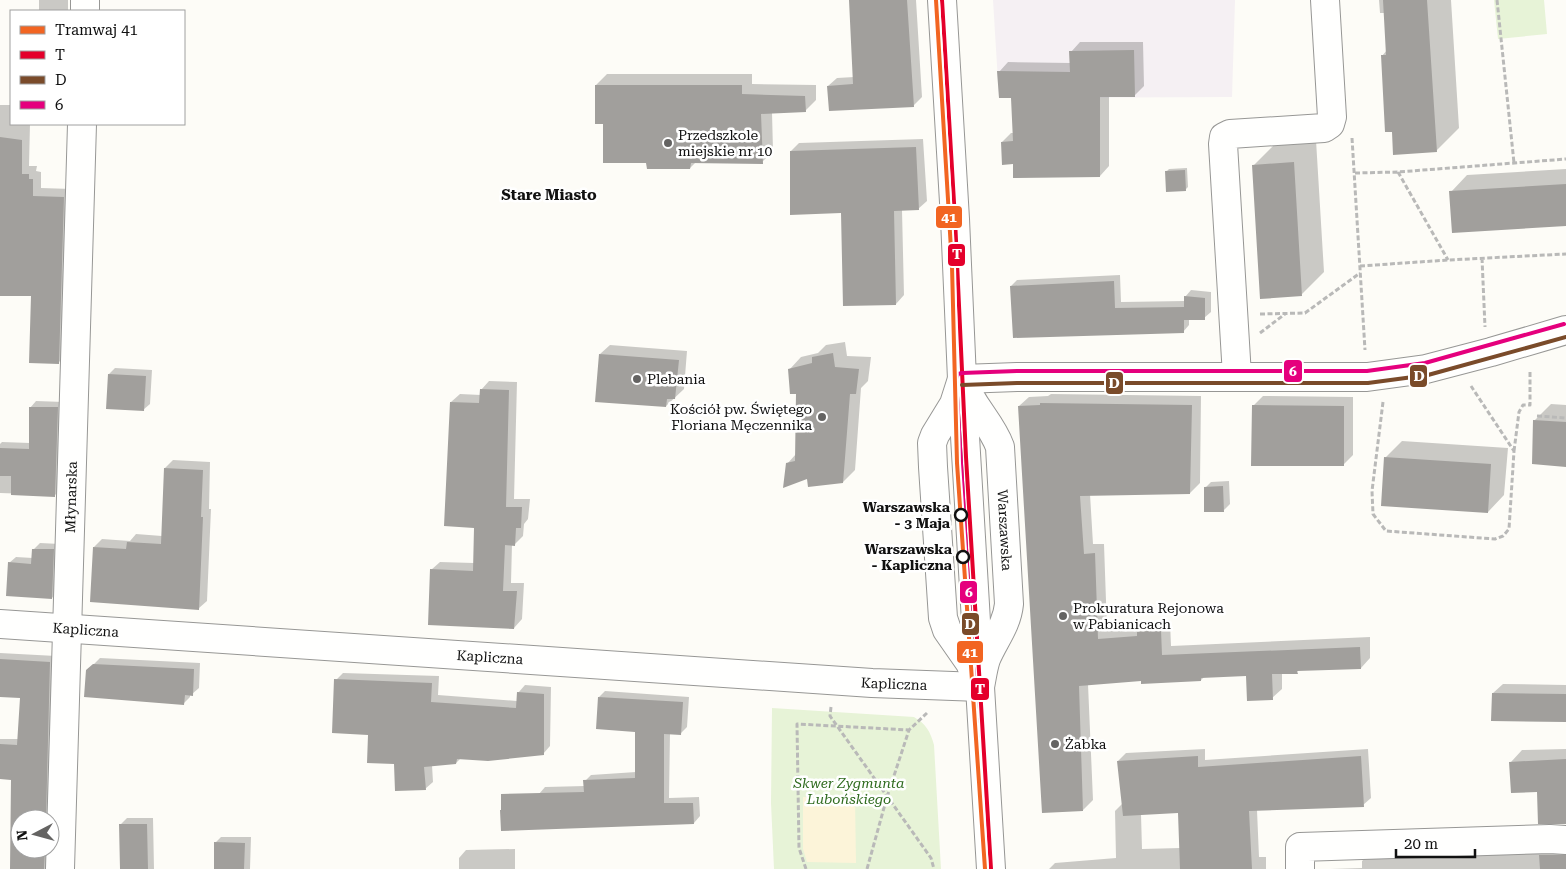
<svg xmlns="http://www.w3.org/2000/svg" width="1566" height="869" font-family="'Roboto Serif',serif">
<style>
.industrial{fill:#f5f0f3}
.green{fill:#e7f3d7}
.sand{fill:#fcf4d9}
.shadow{fill:#0003;fill-rule:evenodd}
.building{fill:#a19f9c}
.lines{fill:none;stroke-linecap:round;stroke-linejoin:round}
.minor-casing{stroke:#979795;stroke-width:30}
.path{stroke:#b9b9b8;stroke-width:3;stroke-dasharray:5 2.5;stroke-linecap:butt}
.minor{stroke:#fffffe;stroke-width:28}
.bus-1-casing{stroke:#fff;stroke-width:8}
.bus-2-casing{stroke:#fff;stroke-width:8}
.bus-3-casing{stroke:#fff;stroke-width:8}
.bus-1{stroke:#e4002b;stroke-width:4}
.bus-2{stroke:#7a4b2a;stroke-width:4}
.bus-3{stroke:#e5007d;stroke-width:4}
.tram-1-casing{stroke:#fff;stroke-width:8}
.tram-1{stroke:#f26522;stroke-width:4}
.poi-dot{fill:#646362;stroke:#fff;stroke-width:2}
.stop-dot{fill:#fff;stroke:#111;stroke-width:2.5}
.labels{text-anchor:middle;stroke-width:5;stroke-linejoin:round;paint-order:stroke}
.poi-label{font-size:14px;fill:#111;stroke:#fff;text-anchor:start}
.street-label{font-size:14px;fill:#111;stroke:#fff}
.stop-label{font-size:14px;font-weight:bold;fill:#111;stroke:#fff;text-anchor:end}
.park-label{font-size:14px;font-style:italic;fill:#2f6b1f;stroke:#fff}
.neighbourhood-label{font-size:15px;font-weight:bold;fill:#111;stroke:#fff}
.line-badge{stroke:#fff;stroke-width:2}
.badge-label{font-size:14px;text-anchor:middle;font-weight:bold;fill:#fff}
</style>
<rect width="100%" height="100%" fill="#fdfcf7"/>
<path class="industrial" d="M993,0H1235L1232,97L999,98Z"/>
<path class="green" d="M1494,0H1544L1547,34L1498,39Z
M772,708L914,717C926,724 930,731 934,745L941,869H774L771,803Z"/>
<path class="sand" d="M803,797L855,798L856,863L807,862L803,849Z"/>
<path class="shadow" d="M39,0H68V11H39Z
M850,0H916L922,97L913,106L828,86L837,78L854,77Z
M1379,0H1451L1459,128L1436,151L1393,130L1382,56L1387,50L1385,13H1380Z
M1080,42H1143L1144,86L1134,96H1109V166L1100,176L1014,163L1002,142L1011,133H1014L1012,96L999,72L1008,62L1071,63V52Z
M607,74H752V84L816,85V100L805,111L772,112L773,151L762,162H696L690,168L648,162L604,123L596,85Z
M0,105H11V124H30L29,166H37L36,171L41,172V188L72,189L67,354L59,362L32,294L0,295Z
M923,139L927,201L918,209L902,210L904,295L896,304L842,212L791,151L799,143Z
M1316,140L1324,272L1301,295L1254,165L1277,142Z
M1187,168L1188,187L1185,190L1166,172L1169,169Z
M1566,169V225L1451,192L1467,175Z
M1120,275L1121,302L1185,301V297L1191,290L1211,292V312L1204,318L1189,319V325L1183,332L1011,286L1017,280Z
M845,342L847,356L871,357L868,381L861,388L855,470L843,482L808,478L787,464L796,454L797,393L789,370L801,357L818,353L826,345Z
M610,345L687,351L684,389L666,406L600,354Z
M115,368L152,370L150,404L143,410L109,374Z
M489,381L517,382L514,499H530L528,519L524,524L523,536L515,544H512L511,583H524L522,619L514,628L431,570L440,562L474,563L476,527L451,402L460,394L481,395V390Z
M1051,394L1201,396L1200,483L1190,493L1090,494L1093,544H1104L1107,629L1143,627L1148,622L1170,621L1171,646L1370,637V658L1361,668L1299,670L1297,672L1282,673V689L1272,698L1248,674L1204,677L1201,680H1142L1088,684L1093,800L1083,810L1019,406L1029,397L1048,396Z
M1263,396L1353,397V455L1343,465L1253,406Z
M36,401L64,402L61,489L55,495L0,493V444L2,442L30,443V408Z
M1551,404L1566,405V465L1534,421Z
M1402,441L1508,448L1504,495L1488,512L1385,458Z
M173,460L210,462L209,509H211L207,601L199,608L94,547L102,539L130,541L136,534L162,536L165,468Z
M1229,481L1230,504L1224,510L1205,488L1211,482Z
M40,543L60,544L58,591L52,598L9,563L16,557L33,558V550Z
M0,653L56,656L51,869H11L12,778H0V739H18L21,697L0,696ZM20,819H50V849H20Z
M100,658L200,663L199,688L192,694H190V697L184,703L91,667Z
M343,673L439,676L438,695L517,701L518,693L525,685L551,687L550,746L543,754L461,758L456,763L432,765L433,782L425,789L395,763L369,734L336,680Z
M1503,684L1566,685V721L1493,693Z
M605,691L689,697L687,727L680,734L670,733L669,798L699,797L700,816L694,823L539,794L545,787L585,786V781L591,775L636,772L637,731L599,697Z
M1205,749V760L1368,749L1371,798L1363,805L1257,810L1259,857H1266V869H1049L1055,863L1116,858L1115,811L1123,803L1118,761L1126,753ZM1179,811L1180,848L1142,849L1141,814Z
M1566,749V823L1538,790L1511,762L1522,750Z
M127,818H153L154,869H121V824Z
M221,837H251L250,869H215V843Z
M1566,844V869H1330L1362,868V861L1374,850Z
M515,849V869H459V858L466,850Z"/>
<path class="building" d="M849,0H907L914,107L829,111L827,86L853,84Z
M1383,0H1427L1437,152L1393,155L1392,132H1385L1381,55H1386Z
M1134,50L1135,97H1100V177L1013,178V164L1002,165L1001,142L1013,141L1011,98H999L997,71L1070,72L1069,51Z
M595,85H742V94L805,96L806,112L761,114L763,164L691,163L690,169H647L646,163H603V124H595Z
M0,137L22,140V174H29V179H33V196L64,197L59,364L29,363L31,296H0Z
M916,147L919,210L894,211L896,305L843,306L841,213L790,215V151Z
M1294,162L1302,296L1260,299L1252,165Z
M1185,170L1186,191L1166,192L1165,171Z
M1566,184V226L1452,233L1449,191Z
M1114,281L1115,308L1184,307V296L1205,298V320H1184V333L1013,338L1010,286Z
M833,353L835,367L859,369L856,394H850L843,483L808,487L807,479L783,488L786,463L795,461V460L796,394H790L788,369L812,363V357Z
M599,354L679,360L675,399H667L666,407L595,402Z
M108,374L146,376L144,411L106,409Z
M480,389L509,390L506,507H522L521,528H516L515,546L505,545L503,591H517L514,629L428,625L430,569L473,571L474,528L444,526L450,402L479,403Z
M1040,403L1192,405L1190,494L1080,496L1084,554L1095,553L1098,639L1137,636V632L1161,630L1162,655L1360,647L1361,669L1297,671L1298,674H1272L1273,700L1247,701L1246,676L1201,678V681L1141,684V681L1079,686L1083,811L1042,813L1018,406L1040,405Z
M1252,405L1344,406V466H1251Z
M29,407H58L55,497L11,495V476H0V448L29,449Z
M1533,420L1566,422V467L1532,464Z
M1384,457L1491,464L1488,513L1381,506Z
M164,468L203,470L201,517H203L199,610L90,602L93,547L126,549L127,542L161,544Z
M1223,486L1224,512H1204V487Z
M32,549H54L52,599L6,596L8,562L31,564Z
M0,659L50,662L46,819H20V849H45L44,869H10L11,780L0,779V744L17,745L20,698L0,697Z
M93,664L194,669L193,696L185,695L184,705L84,697L86,670Z
M334,679L432,683L431,702L516,708L517,692L544,694V755L488,761L457,759L456,764L424,767L426,790L395,791L394,764L367,763L368,735L332,733Z
M1492,693L1566,694V722L1491,721Z
M598,697L683,702L681,735L664,734V803H693L694,824L501,831L500,810H501V794L584,792L583,780L635,778V732L596,729Z
M1198,756V767L1361,756L1364,807L1249,811L1252,869H1180L1178,813L1123,816L1117,761Z
M1566,759V824H1538L1537,792L1511,793L1509,762Z
M119,824H147L148,869H120Z
M214,842L245,843L244,869H214Z
M1539,855H1566V869H1540Z"/>
<g class="lines">
<g class="minor-casing">
<g id="minor">
<path id="s1" d="M942,0L955,219L962,379C970,405 991,422 1000,447L1009,604C1007,625 994,640 986,659C983,668 982,677 980,687L991,869"/>
<path d="M85,11V0"/>
<path d="M1237,376L1223,144L1224,137L1230,134L1324,128L1330,124L1332,117L1325,0"/>
<path d="M962,379L1017,377H1367L1426,369L1491,352L1566,330"/>
<path d="M962,379L954,404L935,435L932,443L933,467L943,618L947,630L970,663L980,687"/>
<path d="M962,386L979,672"/>
<path id="s2" d="M0,624L872,683L980,687"/>
<path id="s3" d="M60,869L82,124"/>
<path d="M1300,869V847L1550,839L1566,840"/>
</g>
</g>
<path class="path" d="M1497,0L1514,163
M1352,138L1365,350
M1398,172L1448,260
M1355,173L1398,172L1566,159
M1482,258L1485,327
M1360,266L1448,260L1566,254
M1260,314L1305,313L1360,273
M1260,333L1285,314
M1383,402L1372,491L1373,514L1386,531L1495,539L1503,536L1509,529L1514,451L1471,386
M1537,416L1566,418
M1514,451L1519,412L1523,405H1530V370
M831,707L830,716L931,858L934,869
M806,869L799,848L797,724L909,730
M867,869L887,797L909,730L928,712"/>
<use href="#minor" class="minor"/>
<g class="bus-1-casing">
<path id="bus-1" d="M942,0L955,219L966,457L991,869"/>
</g>
<g class="bus-2-casing">
<path id="bus-2" d="M956,379L985,869
M962,385L1017,383H1368L1428,375L1566,337"/>
</g>
<g class="bus-3-casing">
<path id="bus-3" d="M985,869L956,379L958,374L962,373L1017,371H1367L1425,363L1564,324"/>
</g>
<use href="#bus-1" class="bus-1"/>
<use href="#bus-2" class="bus-2"/>
<use href="#bus-3" class="bus-3"/>
<g class="tram-1-casing">
<path id="tram-1" d="M936,0L952,266L957,463L985,869"/>
</g>
<use href="#tram-1" class="tram-1"/>
</g>
<g class="poi-dot">
<circle cx="668" cy="143" r="5"/>
<circle cx="637" cy="379" r="5"/>
<circle cx="822" cy="417" r="5"/>
<circle cx="1063" cy="616" r="5"/>
<circle cx="1055" cy="744" r="5"/>
</g>
<g class="stop-dot">
<circle cx="961" cy="515" r="6"/>
<circle cx="963" cy="557" r="6"/>
</g>
<g class="labels">
<g class="poi-label">
<text x="678" y="140">Przedszkole<tspan x="678" dy="16">miejskie nr 10</tspan></text>
<text x="647" y="384">Plebania</text>
<text x="812" y="414" text-anchor="end">Kościół pw. Świętego<tspan x="812" dy="16">Floriana Męczennika</tspan></text>
<text x="1073" y="613">Prokuratura Rejonowa<tspan x="1073" dy="16">w Pabianicach</tspan></text>
<text x="1065" y="749">Żabka</text>
</g>
<g class="street-label">
<text dy="5" stroke="none"><textPath href="#s3" startOffset="372">Młynarska</textPath></text>
<text dy="5" stroke="none"><textPath href="#s1" startOffset="541">Warszawska</textPath></text>
<text dy="5" stroke="none"><textPath href="#s2" startOffset="86">Kapliczna</textPath></text>
<text dy="5" stroke="none"><textPath href="#s2" startOffset="491">Kapliczna</textPath></text>
<text dy="5" stroke="none"><textPath href="#s2" startOffset="896">Kapliczna</textPath></text>
</g>
<g class="stop-label">
<text x="950" y="512">Warszawska<tspan x="950" dy="16">- 3 Maja</tspan></text>
<text x="952" y="554">Warszawska<tspan x="952" dy="16">- Kapliczna</tspan></text>
</g>
<g class="park-label">
<text x="849" y="788">Skwer Zygmunta<tspan x="849" dy="16">Lubońskiego</tspan></text>
</g>
<g class="neighbourhood-label">
<text x="549" y="200">Stare Miasto</text>
</g>
</g>
<g class="line-badge">
<rect x="935" y="205" width="28" height="24" rx="5" fill="#f26522"/>
<rect x="947" y="243" width="19" height="24" rx="5" fill="#e4002b"/>
<rect x="1283" y="359" width="20" height="24" rx="5" fill="#e5007d"/>
<rect x="1409" y="364" width="19" height="24" rx="5" fill="#7a4b2a"/>
<rect x="1105" y="371" width="19" height="24" rx="5" fill="#7a4b2a"/>
<rect x="959" y="580" width="19" height="24" rx="5" fill="#e5007d"/>
<rect x="961" y="612" width="19" height="24" rx="5" fill="#7a4b2a"/>
<rect x="956" y="640" width="28" height="24" rx="5" fill="#f26522"/>
<rect x="970" y="677" width="20" height="24" rx="5" fill="#e4002b"/>
</g>
<g class="badge-label">
<text x="949" y="222">41</text>
<text x="957" y="259">T</text>
<text x="1293" y="376">6</text>
<text x="1419" y="381">D</text>
<text x="1114" y="388">D</text>
<text x="969" y="597">6</text>
<text x="970" y="629">D</text>
<text x="970" y="657">41</text>
<text x="980" y="694">T</text>
</g>
<rect x="10" y="10" width="175" height="115" fill="#ffffff" stroke="#a0a0a0"/>
<rect x="20" y="26" width="25" height="8" fill="#f26522" stroke="#a0a0a0"/>
<text x="55" y="35" font-size="15" fill="#111111">Tramwaj 41</text>
<rect x="20" y="51" width="25" height="8" fill="#e4002b" stroke="#a0a0a0"/>
<text x="55" y="60" font-size="15" fill="#111111">T</text>
<rect x="20" y="76" width="25" height="8" fill="#7a4b2a" stroke="#a0a0a0"/>
<text x="55" y="85" font-size="15" fill="#111111">D</text>
<rect x="20" y="101" width="25" height="8" fill="#e5007d" stroke="#a0a0a0"/>
<text x="55" y="110" font-size="15" fill="#111111">6</text>
<g transform="translate(35 834) rotate(264)"><circle r="24" fill="#ffffff" stroke="#a0a0a0"/>
<path d="M0-4L9 19L0 12L-9 19Z" fill="#646362"/>
<text y="-8" font-size="14" font-weight="bold" text-anchor="middle" fill="#111111">N</text>
</g>
<path d="M1396 849v8h79v-8" fill="none" stroke="#111111" stroke-width="2.5"/>
<text x="1404" y="849" font-size="15" fill="#111111" stroke="#ffffff" stroke-width="4" paint-order="stroke">20 m</text>
</svg>
